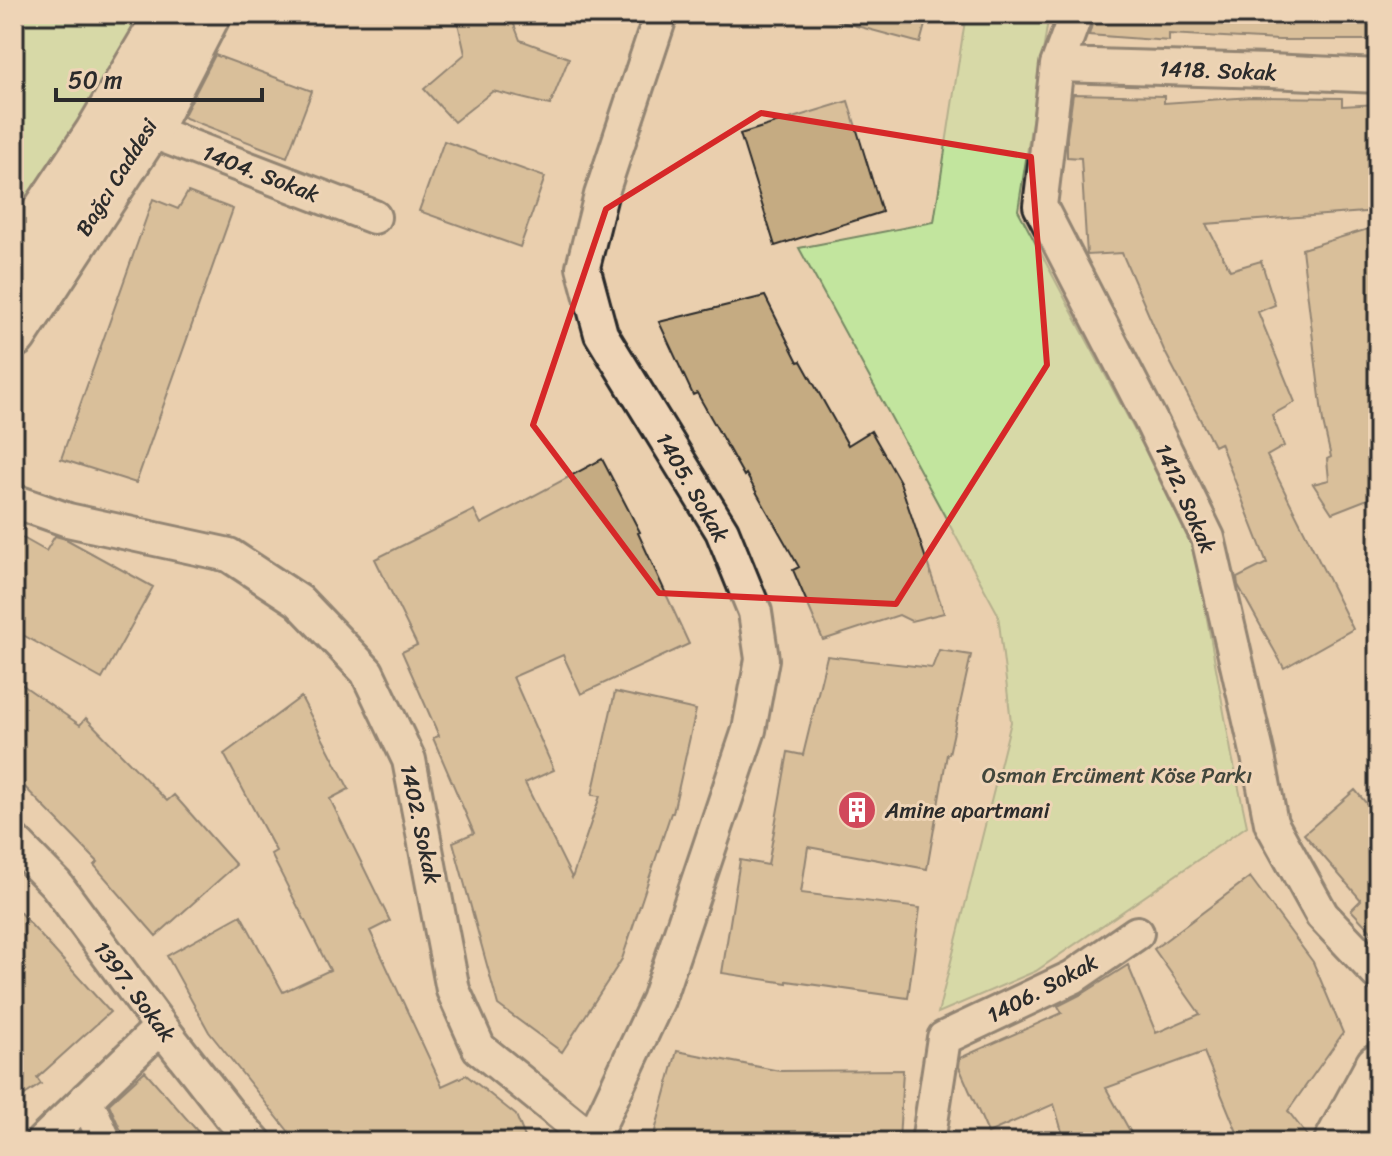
<svg xmlns="http://www.w3.org/2000/svg" width="1392" height="1156" font-family="Sriracha,sans-serif">
<style>
.green{fill:#c2e59e;stroke:#768864;stroke-width:2}
.building{fill:#c5ab82;stroke:#2b2b2b;stroke-width:2}
.lines{fill:none;stroke-linecap:round;stroke-linejoin:round}
.street-casing{stroke:#2b2b2b;stroke-width:38}
.secondary-casing{stroke:#2b2b2b;stroke-width:50}
.street{stroke:#eed4b6;stroke-width:32}
.secondary{stroke:#eed4b6;stroke-width:44}
.marked{fill:none;stroke:#d62828;stroke-width:6;stroke-linejoin:round}
.labels{text-anchor:middle;stroke-width:6;stroke-linejoin:round;paint-order:stroke}
.street-label{font-size:22px;fill:#2b2b2b;stroke:#eed4b6}
.park-label{font-size:22px;fill:#42473c;stroke:#eed4b6}
.poi-label{font-size:22px;fill:#2b2b2b;stroke:#eed4b6;text-anchor:start}
</style>
<rect width="100%" height="100%" fill="#eacfae"/>
<filter id="ink" filterUnits="userSpaceOnUse"><feTurbulence type="fractalNoise" baseFrequency=".0125" numOctaves="2"/><feDisplacementMap in="SourceGraphic" scale="16" xChannelSelector="R" yChannelSelector="G"/><feConvolveMatrix kernelMatrix="1 2 1 2 8 2 1 2 1" color-interpolation-filters="sRGB"/></filter>
<g filter="url(#ink)">
<path class="green" d="M14,14H149L14,228Z
M966,14H1049L1018,210L1143,446L1195,553L1232,756L1247,826L1036,971L938,1013L1011,722L998,614L799,248L934,222Z"/>
<path class="building" d="M456,14H510L520,40L569,58L550,105L493,91L454,122L424,89L465,54Z
M839,14H928L920,43L838,21Z
M1095,14H1378V40H1279L1169,34V41L1089,35Z
M215,55L312,91L287,157L183,117Z
M1073,94L1164,96V103L1252,97L1342,98V106L1378,104V211L1206,224L1230,270L1261,261L1275,305L1258,312L1295,402L1272,415L1284,446L1267,456L1353,629L1284,668L1238,585L1237,578L1267,563L1220,443L1214,446L1164,350L1122,253L1087,255L1081,158L1067,157V137Z
M848,101L882,212L775,246L740,134Z
M444,141L545,177L520,247L419,211Z
M188,192L233,209L136,483L61,459L153,199L178,209Z
M1378,226V323L1373,324L1378,348V495L1332,513L1313,484L1329,480L1327,459L1331,457L1323,422L1302,249Z
M765,296L798,362L801,361L848,445L871,431L900,482L944,613L911,621L899,615L823,640L793,570L799,567L746,474L744,476L697,393L693,395L659,322Z
M602,459L640,532L638,533L689,644L581,694L563,655L513,677L554,770L525,783L572,878L600,796L592,795L615,692L696,710L673,813H671L622,959L562,1052L498,1005L453,842L474,833L433,738L439,736L402,652L417,645L375,559L474,510L481,524Z
M14,533L46,551L55,536L66,539L153,587L102,679L14,630Z
M939,650L971,655L949,754H947L927,869L808,847L801,893L920,908L908,998L787,981V983L722,973L740,860L768,865L788,752L803,755L827,656L932,668Z
M14,679L80,725L86,718L167,801L174,795L236,865L156,936L94,865L98,862L14,776Z
M301,697L349,789L330,799L390,921L370,931L442,1086L466,1075L516,1115L527,1142H297L209,1032L167,956L241,915L283,992L330,970L271,854L276,851L224,754Z
M1355,790L1378,817V939L1351,910L1361,900L1304,834Z
M1250,877L1313,962L1343,1033L1288,1111L1312,1142H1241L1204,1052L1106,1088L1136,1142H1065L1054,1104L988,1133L959,1067L960,1058L1062,1013L1058,1006L1084,993L1128,965L1156,1033L1200,1014L1154,949Z
M14,906L110,1012L37,1078L41,1084L14,1102Z
M677,1051L780,1071L903,1070L899,1142H652Z
M145,1071L207,1142H126L109,1104Z"/>
<g class="lines">
<g class="street-casing">
<path id="street" d="M1076,14L1057,65L1040,206L1151,421L1208,538L1258,756L1271,823L1322,915L1378,974
M1057,65L1269,71L1378,76
M148,130L374,217
M14,501L68,520L229,555L299,601L367,672L409,760L453,990L479,1048L589,1137
M14,841L56,884L161,1027L229,1114L255,1142
M86,1099L105,1142
M42,1142L161,1027
M583,1142L600,1123L658,1000L749,730L762,659L755,612L722,531L601,334L583,267L601,195L661,14
M928,1142L944,1038L1073,977L1137,933"/>
</g>
<g class="secondary-casing">
<path id="secondary" d="M14,258L97,134L168,14
M14,335L148,130L208,14
M1337,1142L1378,1066"/>
</g>
<use href="#street" class="street"/>
<use href="#secondary" class="secondary"/>
</g>
</g>
<path d="M0 0H1392V1156H0ZM761,113L1031,157L1047,365L896,604L659,593L533,425L606,209Z" fill="#eacfae" fill-opacity=".55" fill-rule="evenodd"/>
<path class="marked" d="M761,113L1031,157L1047,365L896,604L659,593L533,425L606,209Z"/>
<defs>
<g id="building-disc" transform="scale(2)"><circle r="9.5" fill="#d1495b" stroke="#eed4b6"/><path d="M-4-6H4V6H1V3H-1V6H-4ZM-2.5-4.3h1.7v1.8h-1.7ZM.8-4.3h1.7v1.8H.8ZM-2.5-1h1.7V.8h-1.7ZM.8-1h1.7V.8H.8Z" fill="#fff"/></g>
</defs>
<g fill-rule="evenodd">
<use href="#building-disc" x="857" y="810"/>
</g>
<g class="labels">
<g class="street-label">
<text transform="translate(1218 70) rotate(2)" y="8">1418. Sokak</text>
<text transform="translate(261 173) rotate(21)" y="8">1404. Sokak</text>
<text transform="translate(116 177) rotate(-58)" y="8">Bağcı Caddesi</text>
<text transform="translate(693 487) rotate(60)" y="8">1405. Sokak</text>
<text transform="translate(1186 498) rotate(66)" y="8">1412. Sokak</text>
<text transform="translate(421 824) rotate(78)" y="8">1402. Sokak</text>
<text transform="translate(1042 988) rotate(-28)" y="8">1406. Sokak</text>
<text transform="translate(135 991) rotate(53)" y="8">1397. Sokak</text>
</g>
<g class="park-label">
<text x="1117" y="783">Osman Ercüment Köse Parkı</text>
</g>
<g class="poi-label">
<text x="885" y="818">Amine apartmani</text>
</g>
</g>
<rect width="1392" height="1156" fill="none" stroke="#eed4b6" stroke-width="48"/>
<rect x="24" y="24" width="1344" height="1108" fill="none" stroke="#2b2b2b" stroke-width="3" filter="url(#ink)"/>
<path d="M56 88v12h206v-12" fill="none" stroke="#2b2b2b" stroke-width="4"/>
<text x="68" y="88" font-size="24" fill="#2b2b2b" stroke="#eed4b6" stroke-width="6" paint-order="stroke">50 m</text>
</svg>
